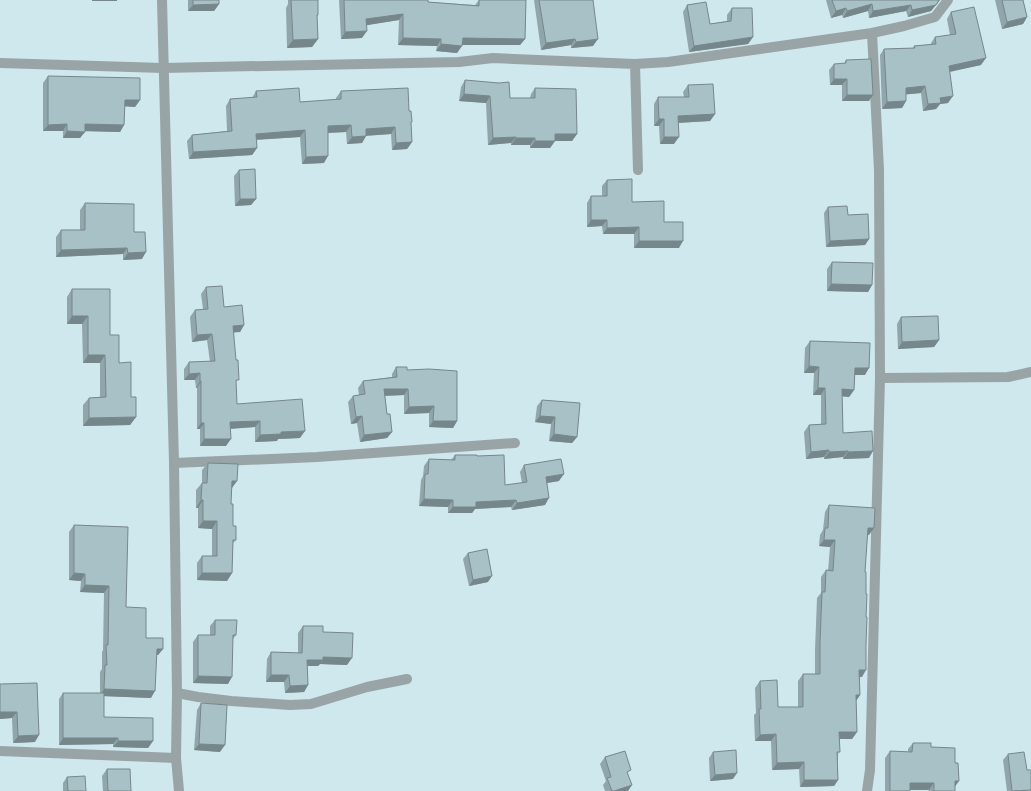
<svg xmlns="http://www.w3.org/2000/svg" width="1031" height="791" font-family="'Roboto Serif',serif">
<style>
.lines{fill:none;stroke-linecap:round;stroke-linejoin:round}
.minor{stroke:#99a4a6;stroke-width:10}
.tertiary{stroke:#99a4a6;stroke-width:10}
.wall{fill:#90a6ab}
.shaded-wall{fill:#76878b}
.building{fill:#a8c1c7;stroke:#76878b}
</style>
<rect width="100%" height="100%" fill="#cee8ee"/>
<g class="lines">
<path class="minor" d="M0,63L163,68L459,62L493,58L635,64L668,62L872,33L904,26L935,17L948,0
M635,64L638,170
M880,378L1008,377L1031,372
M174,463L317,457L515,443
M177,693L198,697L231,701L290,705L311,704L367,687L407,679
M0,751L176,758
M867,791L870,770L880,378L879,170L872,33"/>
<path class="tertiary" d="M162,0L174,463L177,693L176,758L179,791"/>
</g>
<path class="wall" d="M188,0H219V4L214,11H188Z
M288,0H318V15L317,17L318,39L312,47L287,48L286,8L288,4Z
M339,0H428V2L475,5L479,0H526L525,39L520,45H462L457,53L436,51L437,46L398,45L399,20L366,25L362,38L341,39Z
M534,0H593V46L571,48V45L541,50Z
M826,0H940L931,11L908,17L906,11L869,18L868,11L843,18L842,15L831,18Z
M995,0H1023L1027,17L1023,24L1002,29Z
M687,5L710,24L727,21V15L732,8L753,37L748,44L689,52L683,12Z
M951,12L981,65L950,71L948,103L940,104L936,109L923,111L921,93L906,94V101L902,108L882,109L880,55L884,49L913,48L914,46L931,44V43L935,37L950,35L947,19Z
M846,60L869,101H842V85H830L829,70L834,64H844Z
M48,76L140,100L135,107L125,106L124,125L120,132L85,131L80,138H63V131H43V83Z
M465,80L510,98H530L531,94L535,88L577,134L572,141H555L550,148H530V145H511V143L488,145L486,103L459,101L461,87Z
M688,85L715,114L710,121L679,123L674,144H660L659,126H654V104L658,97H684L683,92Z
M256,91L300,102L336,100V98L341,91L409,111L412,142L407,149L392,150L391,134L366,136L362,143L347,144L346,132L328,133L324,163L302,164L300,137L256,140L257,148L252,155L189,159L187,141L192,135L227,131L226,106L230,99L252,98Z
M239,170L256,199L251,205L235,206L234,176Z
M607,180L632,202L664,222L679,248H634V234H603L602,226L587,227V203L591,196H602V186Z
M85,203L134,232L142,259L123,260V254L56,257V237L61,230H80V210Z
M828,207L848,215L869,239L865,245L826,247L824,213Z
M832,262L872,285L868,292L827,291V269Z
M206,287L224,307L244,325L240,332H233L237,404L300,438L278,439L277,441L255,442V427L230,429L226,446H200V429H197V388H196L195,380H184V369L189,362H210L207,340L192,342L190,317L195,310L203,309L201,294Z
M72,289L110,335L131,397L136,417L130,425L83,426V405L89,398L100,397V363H83L82,324H67V297Z
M901,317L939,340L934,347L898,349L897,324Z
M810,341L865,375H855L854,390L849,397L842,396L843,433L869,458L843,459V457L824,459V457L806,459L804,432L809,425L821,424V395H813L814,373H804L805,348Z
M396,367L407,370L457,421L453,428L429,427V413L404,414V395L385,396L387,414L392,432L387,438L360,442L357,423L351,424L348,402L353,396L359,395L358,388L363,381L392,377V374Z
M542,400L577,437L572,443L549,441L551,424L535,422L537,406Z
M455,455L477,456L505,485L522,483L520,472L524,465L559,481L547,483L545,505L512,510L511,507L475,509L472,513H448V507L419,506L421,480L423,476L424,466L429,459L451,460Z
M208,463L232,488H231V504L233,526L236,540L233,543L232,573L227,581L197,580V563L202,556H212V529L198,528V508H196V490L202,483V470Z
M829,505L869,535H867L865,572L862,677H860V695L856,701L857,732L852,739H840L838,756V780L834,786L800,787L799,769L772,770L771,741H755L754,715L756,713L755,688L760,681L778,707H798V681L803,674H815V650L817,598L821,593V577L826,570L828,571L830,547L819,546L820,535L823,530L825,512Z
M74,525L146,638L163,649L158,655H156L151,698L104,696V717L153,741L148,748L113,747V744L59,745V699L63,693H100V672L102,669V652L103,650L104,593L80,592L81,581L69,580V532Z
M468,553L488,582L469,586L463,559Z
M215,620L236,635L233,639L228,684L193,683V642L198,635H210V626Z
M303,626L323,632L347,665L320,664L318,666H307L308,685L304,692L285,693L284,682H266L267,659L271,652L298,653V633Z
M0,684L35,742L13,743L12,718L0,719Z
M201,703L220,752L194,750L197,710Z
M913,743L931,747L955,786V791H929V790H910V791H885V758L890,751L908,752V749Z
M713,752L733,779L710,781L709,758Z
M1008,754L1027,770L1031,791H1007L1003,760Z
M605,757L628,774V791H605L603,785L606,781L600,764Z
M107,769L131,791H103L102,776Z
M67,777L86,791H63V783Z"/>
<path class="shaded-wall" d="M92,0H117V1H92Z
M940,0L931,11L908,17L912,10Z
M219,4L214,11H188L193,5Z
M872,4L868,11L843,18L847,11Z
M911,5L906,11L869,18L873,11Z
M846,8L842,15L831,18L836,11Z
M403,14L399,20L362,26L366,19Z
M1027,17L1023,24L1002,29L1007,22Z
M367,31L362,38L341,39L345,32Z
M753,37L748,44L689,52L694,46Z
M403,38L441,39L437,46L398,45Z
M463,38L525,39L520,45H458Z
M318,39L312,47L287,48L293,40Z
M575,39L571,45L541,50L546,43Z
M598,39L593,46L571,48L576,42Z
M441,44L462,46L457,53L436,51Z
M986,58L981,65L945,73L949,66Z
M834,79H847L842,85H830Z
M925,86L921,93L901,95L906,88Z
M464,94L490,96L486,103L459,101Z
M847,95H873L869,101H842Z
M953,96L948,103L940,104L936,109L923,111L928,104L940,98Z
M125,100H140L135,107L120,106Z
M906,101L902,108L882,109L887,102Z
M715,114L710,121L674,123L678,116Z
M659,119H664L659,126H654Z
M67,124L63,131H43L48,125Z
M85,124L124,125L120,132L80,131Z
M351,125L346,132L323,133L328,126Z
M395,127L391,134L361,136L366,129Z
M305,130L300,137L251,140L256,134Z
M67,131L85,132L80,138H63Z
M555,134H577L572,141H551H555L550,148H530L535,141Z
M366,136L362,143L347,144L352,137Z
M516,137L511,143L488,145L493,138Z
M664,137H679L674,144H660Z
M516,138H535L530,145H511Z
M412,142L407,149L392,150L396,143Z
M257,148L252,155L189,159L193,152Z
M328,156L324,163L302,164L306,157Z
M240,199H256L251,205L235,206Z
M591,220H607L602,226L587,227Z
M639,227L634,234H603L607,228Z
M869,239L865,245L826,247L830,241Z
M639,241H683L679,248H634Z
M127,248L123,254L56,257L61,250Z
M146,252L142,259L123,260L128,253Z
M831,284L872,285L868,292L827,291Z
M72,316H88L82,324H67Z
M244,325L240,332L228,333L233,326Z
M212,334L207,340L192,342L197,335Z
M939,340L934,347L898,349L902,342Z
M88,355H105L100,363H83Z
M809,366L819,367L814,373H804Z
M855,368H869L865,375H851Z
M200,373L195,380H184L189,374Z
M200,381H201L197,388H196Z
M818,388H825L821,395H813Z
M384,389H408L404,395L379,396Z
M842,389L854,390L849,397L838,396Z
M434,406L429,413L404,414L409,407Z
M362,416L357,423L351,424L356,417Z
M540,416L555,417L551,424L535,422Z
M136,417L130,425L83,426L89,418Z
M260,421L255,427L226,429L230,422Z
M433,421H457L453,428L429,427Z
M201,423H204L200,429H197Z
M305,431L300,438L278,439L277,441L255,442L260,435L281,432Z
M392,432L387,438L360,442L364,435Z
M554,434L577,437L572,443L549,441Z
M204,439H231L226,446H200Z
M829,450L824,457L806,459L811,452Z
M848,451L843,457L824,459L829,452Z
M873,451L869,458L843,459L848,452Z
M564,474L559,481L541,484L546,477Z
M232,481H237L232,488H226Z
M549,498L545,505L512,510L517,503Z
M424,499L453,500L448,507L419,506Z
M201,500H203L198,508H196Z
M516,500L511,507L475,509L472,513H448L453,507L476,502Z
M203,521H217L212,529L198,528Z
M868,528H874L869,535H863Z
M824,540H835L830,547L819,546Z
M74,573L85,574L81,581L69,580Z
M202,573H232L227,581L197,580Z
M492,576L488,582L469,586L473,580Z
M85,585L109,586L104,593L80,592Z
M157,649H163L158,655H152Z
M323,657L352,658L347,665L320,664L318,666H302L307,660Z
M859,670H866L862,677H855Z
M271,675H289L284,682H266Z
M198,676L232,677L228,684L193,683Z
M308,685L304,692L285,693L290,686Z
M104,689L155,691L151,698L100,696Z
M856,695H860L856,701Z
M0,712H17L12,718L0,719Z
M839,732H857L852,739H835Z
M776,734L771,741H755L760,735Z
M39,735L35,742L13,743L18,736Z
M63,738H118L113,744L59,745Z
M118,741H153L148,748L113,747Z
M199,744L225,745L220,752L194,750Z
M804,762L799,769L772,770L777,763Z
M737,773L733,779L710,781L715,775Z
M804,780H838L834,786L800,787Z
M955,781H959L954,788Z
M910,783H934L929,790H906Z
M632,785L628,791H614Z"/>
<path class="building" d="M193,0H219V4L193,5Z
M291,0H318V15H317L318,39L293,40Z
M344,0H428V2L479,6V0H526L525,39L463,38L462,46L441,44V39L403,38V14L366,19L367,31L345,32Z
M539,0H593L598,39L576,42L575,39L546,43Z
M832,0H939L936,5L912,10L911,5L873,11L872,4L847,11L846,8L836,11Z
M1002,0H1023L1027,17L1007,22Z
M706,2L710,24L731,21L732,8H752L753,37L694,46L687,5Z
M974,7L986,58L949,66L953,96L940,98L941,103L928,104L925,86L906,88V101L887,102L884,49L915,48L914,46L936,44L935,37L956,34L951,12Z
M871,59L873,95H847V79H834V64L846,63V60Z
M48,76L140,78V100H125L124,125L85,124V132L67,131V124L48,125Z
M465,80L499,83L509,82L510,98H535V88L576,89L577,134H555V141H535V138H516V137L493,138L490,96L464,94Z
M713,84L715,114L678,116L679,137H664V119H659L658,97H689L688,85Z
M299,88L300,102L341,99V91L408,88L409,111H411L412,122H411L412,142L396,143L395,127L366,129V136L352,137L351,125L328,126V156L306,157L305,130L256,134L257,148L193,152L192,135L232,131L230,99L257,97L256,91Z
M255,169L256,199H240L239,170Z
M632,179V202L664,201V222H683V241H639V227L607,228V220H591V196H607V180Z
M85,203L134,204V232H145L146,252L128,253L127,248L61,250V230H85Z
M847,206L848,215L868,214L869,239L830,241L828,207Z
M832,262L873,263L872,285L831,284Z
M222,286L224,307L242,305L244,325L233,326L236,360H238L239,380H236L237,404L302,399L305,431L281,432V434L260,435V421L230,422L231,439H204V423H201V381H200V373L189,374V362L215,361L212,334L197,335L195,310L208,309L206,287Z
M72,289H110V335H119V363L131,362V397H136V417L89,418V398L106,397L105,355H88V316H72Z
M938,316L939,340L902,342L901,317Z
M810,341L870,343L869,368H855L854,390L842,389L843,433L872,431L873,451L848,452V451L829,452V450L811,452L809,425L826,424L825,388H818L819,367L809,366Z
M396,367H407V370L429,369L457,371V421H433L434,406L409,407L408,389H384L387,414H390L392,432L364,435L362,416L356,417L353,396L365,394L363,381L397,377Z
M542,400L580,403L577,437L554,434L555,417L540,416Z
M455,455H477V456L504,455L505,485L527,482L524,465L561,459L564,474L546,477L549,498L517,503L516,500L476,502V507H453V500L424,499L425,474H428L429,459L455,460Z
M208,463L238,464L237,481H232L231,504H233V526H236V540H233L232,573H202V556H217V521H203V500H201L202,483H207Z
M829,505L875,508L874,528H868L865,572H866V594H867L866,617H867L866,644V670H859L860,695H856L857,732H839L840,752H837L838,780H804V762L777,763L776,734L760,735L759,709H761L760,681L777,680L778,707H803V674H820V643L822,592H825L826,570L833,571L835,540H824L825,528H828Z
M74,525L128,527L126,607L146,608V638H163V649H157L155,691L104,689L105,665H107L106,645H108L109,586L85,585V574L74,573Z
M487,549L492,576L473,580L468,553Z
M215,620H237L236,635H233L232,677L198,676V635H215Z
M303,626H323V632L353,633L352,658L323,657V660H307L308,685L290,686L289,675H271V652L302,653Z
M37,683L39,735L18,736L17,712H0V684Z
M63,693H104V717L153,718V741H118V738H63Z
M201,703L227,705L225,745L199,744Z
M913,743H931V747L955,748V763H958L959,781H955V791H934V783H910V791H890V751L912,752Z
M736,750L737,773L715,775L713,752Z
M625,751L631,770L627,772L632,785L614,791H612L607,778L611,777L605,757Z
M1024,752L1027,770H1031V790L1012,791L1008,754Z
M107,769H130L131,791H108Z
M85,776L86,791H68L67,777Z"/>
</svg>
